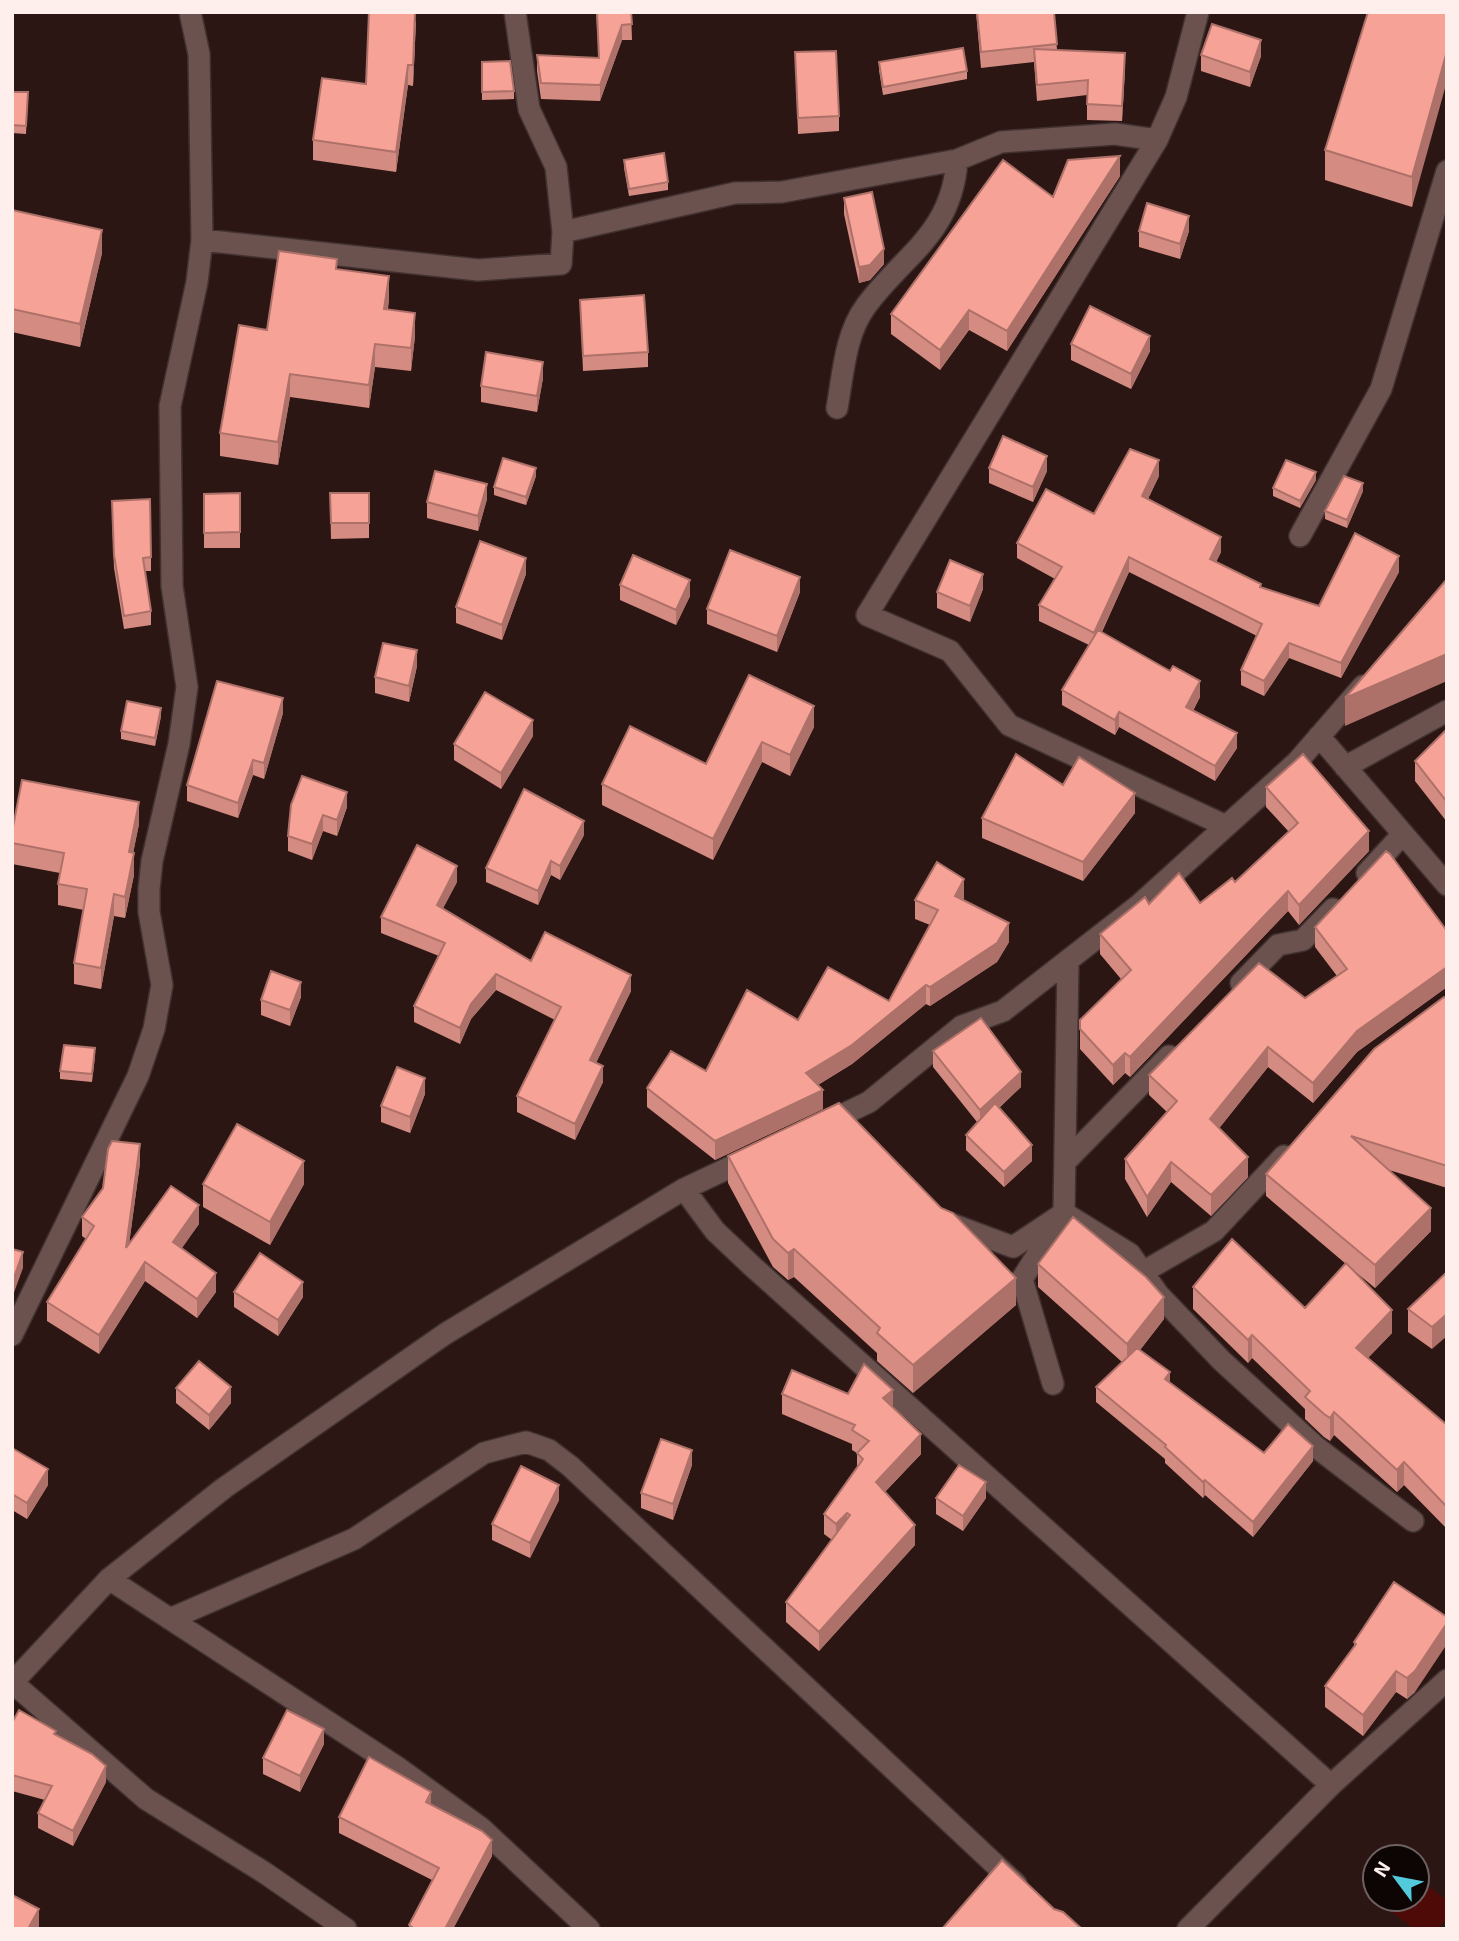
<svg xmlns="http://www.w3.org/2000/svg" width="1459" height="1941" font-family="'Exo 2',sans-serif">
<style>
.green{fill:#4d0a07}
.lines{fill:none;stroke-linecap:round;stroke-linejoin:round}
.minor-casing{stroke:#413231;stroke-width:24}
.minor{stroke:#6b524e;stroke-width:21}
.wall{fill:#d48b81}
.shaded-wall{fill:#ad7169}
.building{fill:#f7a296;stroke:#ad7169;stroke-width:2}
</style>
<rect width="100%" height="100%" fill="#2b1613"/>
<path class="green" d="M1417,1878L1447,1900V1919L1438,1929H1414L1384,1906L1390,1899H1417Z"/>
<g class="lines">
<g class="minor-casing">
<path id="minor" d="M1198,12L1176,97L1157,140L867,615L950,651L1009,725L1226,826
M563,232L735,193L782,192L957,160L1001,142L1115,134L1157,140
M202,240L478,270L561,264L563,232L556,167L529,109L515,12
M837,408C843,375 845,334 866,306C904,254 952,234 957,160
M1300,536L1381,389L1447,171
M1319,736L1447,885
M1345,767L1447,711
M1367,873L1403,834
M1241,983L1278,945L1303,940L1333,909
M821,1125L869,1102L962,1026L1003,1011L1139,905L1297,762L1363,686
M1065,1162L1169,1056
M684,1189L715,1231L752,1266L1331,1785
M946,1222L1013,1247L1064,1213L1130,1254L1158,1294L1222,1361L1316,1447L1413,1521
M1143,1272L1214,1231L1284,1156
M12,1335L138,1076L154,1029L162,985L149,912V889L152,861L179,744L187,687L172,586L170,406L197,282L202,240L199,54L190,12
M1053,1384L1022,1279L1064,1213L1068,960
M109,1579L397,1767L481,1828L589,1929
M170,1619L354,1539L484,1453L526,1442L549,1450L570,1466L1016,1884
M12,1683L109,1579L224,1488L445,1334L684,1189L754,1156
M13,1683L146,1799L265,1873L346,1929
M1188,1929L1331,1785L1447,1680"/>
</g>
<use href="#minor" class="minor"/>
</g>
<path class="wall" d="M596,12H631L632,40H622L600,101L541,99L537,71V55L599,58Z
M976,12H1054L1057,50L1125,68L1122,121L1087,120V95L1037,101L1034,62L981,68Z
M1447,12L1412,207L1325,180V150Z
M416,21L413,86L408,85L396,172L313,160V140L366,84Z
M795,52L839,116V131L798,134Z
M1201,55L1261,56L1250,87L1201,71Z
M482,62L514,91V99L482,100Z
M879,62L967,71V79L883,95L879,70Z
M12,92H28L26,134L12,133Z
M624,160L668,182V190L629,196L624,168Z
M1120,176L1007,351L969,330L940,370L891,334V314L1053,197Z
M844,198L884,264L870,280L859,283L844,214Z
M12,210L102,253L80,347L12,332Z
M1139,231H1189L1180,259L1139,247Z
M337,269L389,299L388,309L415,336L411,371L375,367L369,408L290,397L278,465L220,456V433L267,330Z
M580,300L648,352V367L583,371Z
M1071,344L1150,351L1131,389L1071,360Z
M543,378L537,412L481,402V386Z
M989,468L1047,471L1033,502L989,483Z
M536,476L526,505L494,495V487Z
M1159,476L1148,499L1221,552L1216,562L1261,588L1319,606L1399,572L1341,678L1289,658L1264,696L1241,685V670L1257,636L1129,572L1102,632L1200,697L1193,711L1237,748L1215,781L1119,727L1115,735L1062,705V690L1089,645L1039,621V605L1055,579L1017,558V543L1094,514Z
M1316,480L1300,508L1273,496V488Z
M1363,491L1347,528L1325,519V511Z
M240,493V548H204V494Z
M330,493H369V538L331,539Z
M487,499L478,531L427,518V502Z
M112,514L151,557V571H145L151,611V625L124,629L114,568Z
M526,574L502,640L456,623V607Z
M620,585L690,596L676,625L620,600Z
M983,589L970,622L937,608V592Z
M800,592L777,652L707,624V609Z
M417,666L409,702L375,693V677Z
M749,675L814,727L790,776L762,762L713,860L602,805V784L706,764Z
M283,713L264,779L253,775L238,818L187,801V785Z
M161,716L155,746L121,739V731Z
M1447,729V822L1415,781V761Z
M533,736L501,789L454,760V744Z
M1063,785L1135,813L1083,881L982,838V818Z
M1266,787L1369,851L1299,925L1288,911L1130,1077L1125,1073L1113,1085L1080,1049V1020L1121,979L1100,954V934L1149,904L1200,903L1235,882L1289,832L1266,807Z
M291,805L347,807L337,836L323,831L312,860L288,851V836Z
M139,824L133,853L134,875L125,918L114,916L101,989L74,984V963L84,910L58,905V884L60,873L12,864V832Z
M584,835L560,880L551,875L538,905L486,882V868Z
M457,882L443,908L531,961L631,991L596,1063L603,1082L575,1140L517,1112V1096L555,1020L496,990L471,1019L460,1044L414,1022V1006L439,956L381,933V917Z
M964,898L963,900L1009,942L997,962L930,1006L926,1004L852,1064L818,1085L823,1109L715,1160L647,1107V1088L706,1071L798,1020L889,1001L930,925L915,919V900Z
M1315,927L1447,931V987L1357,1052L1313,1103L1268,1067L1219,1128L1248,1177L1211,1216L1171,1182L1147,1217L1125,1179V1159L1167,1112L1149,1095V1075L1305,998L1337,976L1315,947Z
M301,997L290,1026L261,1015V1000Z
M1447,999V1188L1389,1170L1431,1231L1375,1288L1347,1265L1392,1333L1368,1358L1447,1425V1529L1404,1485L1397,1492L1334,1435L1330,1441L1324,1437L1305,1419V1409L1252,1358L1248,1363L1193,1309V1287L1305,1308L1346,1264L1266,1196V1174Z
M933,1051L1021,1087L999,1108L1032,1161L1004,1187L966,1150V1135L977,1122L933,1067Z
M95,1056L92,1082L60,1079V1071Z
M425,1094L410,1133L381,1122V1106Z
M728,1156L1016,1305L913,1393L877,1361V1353L794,1277L788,1280L773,1267L728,1183Z
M140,1163L129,1244L199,1224L181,1248L216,1292L197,1318L145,1281L99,1354L47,1321V1302L86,1239L82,1236V1217Z
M203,1184H304L270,1245L203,1207Z
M1038,1264L1164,1319L1140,1350L1170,1383L1264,1453L1313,1461L1253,1537L1205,1495L1203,1498L1165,1463V1459L1096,1402V1387L1122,1362L1038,1287Z
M1447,1272L1432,1349L1408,1332V1309Z
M234,1292L303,1297L278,1336L234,1307Z
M176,1388L231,1403L209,1430L176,1403Z
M782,1394H848L893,1407L921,1454L885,1492L915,1545L819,1651L786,1622V1602L832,1540L824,1534V1514L857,1467V1453L852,1450V1444L782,1414Z
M12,1448L48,1485L27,1519L12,1510Z
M692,1465L673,1520L641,1508V1493Z
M936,1498H986L963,1531L936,1514Z
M559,1500L530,1558L492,1540V1524Z
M1394,1582L1415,1692L1407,1699L1396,1692L1363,1736L1325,1707V1686L1354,1647V1642Z
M12,1723L56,1735L106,1782L73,1846L38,1828V1813L45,1800L12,1791Z
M324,1744L300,1792L263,1774V1758Z
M431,1805L492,1856L453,1929H409V1925L432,1880L339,1833V1817Z"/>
<path class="shaded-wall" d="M416,12V21L413,86V65Z
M622,25V40L600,101V85Z
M1261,40V56L1250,87V72Z
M1447,51V81L1412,207V177Z
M1125,53V68L1122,121V106Z
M408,65V85L396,172V152Z
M1120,156V176L1007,351V331Z
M1189,216V231L1180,259V244Z
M102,230V253L80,347V324Z
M884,249V264L870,280L859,283V267Z
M389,276V299L384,332V309Z
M969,310V330L940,370V350Z
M415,313V336L411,371V348Z
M1150,336V351L1131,389V374Z
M375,344V367L369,408V385Z
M543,362V378L537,412V396Z
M290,374V397L278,465V442Z
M1047,456V471L1033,502V487Z
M1159,460V476L1142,511V496Z
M536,468V476L526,505V497Z
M1316,472V480L1300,508V501Z
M1363,483V491L1347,528V520Z
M487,484V499L478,531V516Z
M1221,537V552L1210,574V559Z
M1399,556V572L1341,678V663Z
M1129,557V572L1094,648V633Z
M526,558V574L502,640V625Z
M983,574V589L970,622V606Z
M800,577V592L777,652V636Z
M690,580V596L676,625V610Z
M1289,643V658L1264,696V681Z
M417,650V666L409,702V686Z
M1447,654V681L1345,726V698Z
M1200,681V697L1186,723V707Z
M283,698V713L264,779V763Z
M814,706V727L790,776V755Z
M161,708V716L155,746V738Z
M1119,712V727L1115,735V720Z
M533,720V736L501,789V773Z
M1237,733V748L1215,781V766Z
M762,742V762L713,860V839Z
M253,760V775L238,818V803Z
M347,792V807L337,836V820Z
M1135,793V813L1083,881V862Z
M139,802V824L129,874V852Z
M323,815V831L312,860V844Z
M584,821V835L560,880V866Z
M1369,831V851L1299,925V905Z
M134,853V875L125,918V897Z
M551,861V875L538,905V891Z
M457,866V882L437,920V905Z
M964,879V898L955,915V896Z
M1288,891V911L1130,1077V1057Z
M114,894V916L101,989V968Z
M1009,923V942L997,962L930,1006V987Z
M1447,967V987L1357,1052L1313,1103V1083L1357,1031Z
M496,974V990L471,1019L460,1044V1028L471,1004Z
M631,975V991L590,1075V1060Z
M301,982V997L290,1026V1010Z
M926,985V1004L852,1064L806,1092V1073Z
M1268,1047V1067L1210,1140V1119Z
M1125,1053V1073L1113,1085V1065Z
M603,1066V1082L575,1140V1124Z
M1021,1072V1087L980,1126V1110Z
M425,1078V1094L410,1133V1117Z
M823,1090V1109L715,1160V1141Z
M140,1144V1163L126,1267V1248Z
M1032,1145V1161L1004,1187V1172Z
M1248,1157V1177L1211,1216V1195Z
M304,1161V1184L270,1245V1222Z
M1171,1162V1182L1147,1217V1197Z
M199,1205V1224L173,1261V1242Z
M1431,1208V1231L1375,1288V1265Z
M794,1249V1277L788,1280V1253Z
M23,1252V1268L12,1298V1283Z
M145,1262V1281L99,1354V1335Z
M216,1273V1292L197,1318V1299Z
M1016,1278V1305L913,1393V1365Z
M303,1282V1297L278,1336V1320Z
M1164,1297V1319L1127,1367V1344Z
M1392,1310V1333L1356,1370V1348Z
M1447,1314V1336L1432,1349V1327Z
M1252,1335V1358L1248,1363V1340Z
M1170,1372V1388L1165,1379Z
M231,1387V1403L209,1430V1415Z
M893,1390V1410L883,1398Z
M1334,1412V1435L1330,1441V1418Z
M921,1434V1454L876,1501V1482Z
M1313,1446V1461L1253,1537V1522Z
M692,1450V1465L673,1520V1504Z
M1404,1462V1485L1397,1492V1470Z
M48,1469V1485L27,1519V1503Z
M1205,1480V1495L1203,1498V1482Z
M986,1482V1498L963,1531V1516Z
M559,1485V1500L530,1558V1543Z
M847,1513V1532L836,1544V1524Z
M915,1525V1545L819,1651V1632Z
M1447,1623V1644L1415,1692L1407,1699V1678Z
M1396,1671V1692L1363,1736V1715Z
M324,1729V1744L300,1792V1776Z
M106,1766V1782L73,1846V1831Z
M431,1792V1808L426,1802Z
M492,1840V1856L453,1929H445Z
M39,1909V1929H28Z"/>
<path class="building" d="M369,12H415L413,65H408L396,152L313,140L322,78L366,84Z
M597,12H631L632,24L622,25L600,85L541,83L537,55L599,58Z
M977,12H1054L1057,44L981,52Z
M1368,12H1447V51L1412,177L1325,150Z
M1212,24L1261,40L1250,72L1201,55Z
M963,48L967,71L883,87L879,62Z
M1034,49L1125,53L1122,106L1087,104L1088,80L1037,85Z
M836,51L839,116L798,118L795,52Z
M510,61L514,91L482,92V62Z
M12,92H28L26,126L12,125Z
M664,153L668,182L629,189L624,160Z
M1120,156L1007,331L969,310L940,350L891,314L1003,160L1053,197L1068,160Z
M872,192L884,249L870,265L859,267L844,198Z
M1147,203L1189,216L1180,244L1139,231Z
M12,210L102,230L80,324L12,309Z
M279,251L337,259L336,269L389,276L384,309L415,313L411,348L375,344L369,385L290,374L278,442L220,433L239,325L267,330Z
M644,295L648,352L583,356L580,300Z
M1090,306L1150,336L1131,374L1071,344Z
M486,352L543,362L537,396L481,386Z
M1003,436L1047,456L1033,487L989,468Z
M1130,449L1159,460L1142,496L1221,537L1210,559L1261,584L1260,587L1319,606L1355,533L1399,556L1341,663L1289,643L1264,681L1241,670L1262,624L1129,557L1094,633L1039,605L1062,567L1017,543L1046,489L1094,514Z
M503,458L536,468L526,497L494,487Z
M1286,460L1316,472L1300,501L1273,488Z
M435,471L487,484L478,516L427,502Z
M1344,476L1363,483L1347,520L1325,511Z
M240,493V532L204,533V494Z
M330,493H369V523H331Z
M150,499L151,557L143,558L151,611L124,616L114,555L112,501Z
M480,541L526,558L502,625L456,607Z
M730,550L800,577L777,636L707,609Z
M633,555L690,580L676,610L620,585Z
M950,560L983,574L970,606L937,592Z
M1447,579V654L1345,698Z
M1098,630L1170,671L1173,666L1200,681L1186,707L1237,733L1215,766L1119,712L1115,720L1062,690Z
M383,643L417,650L409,686L375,677Z
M749,675L814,706L790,755L762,742L713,839L602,784L630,726L706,764Z
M217,681L283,698L264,763L253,760L238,803L187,785Z
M485,692L533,720L501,773L454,744Z
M127,701L161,708L155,738L121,731Z
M1447,729V802L1415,761Z
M1016,754L1063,785L1079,757L1135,793L1083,862L982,818Z
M1303,754L1369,831L1299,905L1288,891L1130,1057L1125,1053L1113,1065L1080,1029V1020L1131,970L1100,934L1145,897L1149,904L1179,873L1200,903L1232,878L1235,882L1298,823L1266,787Z
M302,776L347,792L337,820L323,815L312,844L288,836L291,805Z
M22,780L139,802L129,852L134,853L125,897L114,894L101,968L74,963L87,889L58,884L64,853L12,843V832Z
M524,789L584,821L560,866L551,861L538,891L486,868Z
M417,845L457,866L437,905L531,961L545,932L631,975L590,1060L603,1066L575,1124L517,1096L561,1007L496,974L471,1004L460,1028L414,1006L445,943L381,917Z
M1386,851L1390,854L1447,931V967L1357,1031L1313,1083L1268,1047L1210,1119L1248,1157L1211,1195L1171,1162L1147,1197L1125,1159L1177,1101L1149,1075L1259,963L1305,998L1347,969L1315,927Z
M937,862L964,879L955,896L1009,923L997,943L930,987L926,985L852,1045L806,1073L823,1090L715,1141L647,1088L671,1051L706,1071L747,990L798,1020L828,967L889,1001L938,910L915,900Z
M271,971L301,982L290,1010L261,1000Z
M1444,997L1447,999V1166L1351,1136L1431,1208L1375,1265L1266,1174L1374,1049Z
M981,1018L1021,1072L980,1110L933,1051Z
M64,1045L95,1048L92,1074L60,1071Z
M397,1067L425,1078L410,1117L381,1106Z
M839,1103L941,1208L953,1213L1016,1278L913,1365L877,1333L880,1328L794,1249L788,1253L773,1239L728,1156Z
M995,1103L1032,1145L1004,1172L966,1135Z
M237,1124L304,1161L270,1222L203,1184Z
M112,1141L140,1144L126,1248L171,1186L199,1205L173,1242L216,1273L197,1299L145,1262L99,1335L47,1302L94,1226L82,1217L103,1188L108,1149Z
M1073,1217L1146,1277L1164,1297L1127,1344L1038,1264Z
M1232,1239L1305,1308L1346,1263L1392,1310L1356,1348L1447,1425V1507L1404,1462L1397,1470L1334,1412L1330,1418L1324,1414L1305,1397L1310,1391L1252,1335L1248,1340L1193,1287Z
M12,1249L23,1252L12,1283Z
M260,1253L303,1282L278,1320L234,1292Z
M1447,1272V1314L1432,1327L1408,1309Z
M1137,1348L1170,1372L1165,1379L1264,1453L1288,1424L1313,1446L1253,1522L1205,1480L1203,1482L1165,1447L1166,1445L1096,1387Z
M199,1361L231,1387L209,1415L176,1388Z
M864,1364L893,1390L883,1398L921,1434L876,1482L915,1525L819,1632L786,1602L850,1515L847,1513L836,1524L824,1514L863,1459L857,1453L869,1441L852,1430L855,1425L782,1394L792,1370L848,1394Z
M661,1439L692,1450L673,1504L641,1493Z
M12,1448L48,1469L27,1503L12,1494Z
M959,1465L986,1482L963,1516L936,1498Z
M521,1466L559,1485L530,1543L492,1524Z
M1394,1582L1447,1617V1623L1415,1671L1407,1678L1396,1671L1363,1715L1325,1686L1356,1644L1354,1642Z
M19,1710L56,1731L54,1734L92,1754L106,1766L73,1831L38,1813L52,1786L12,1775V1723Z
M287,1710L324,1729L300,1776L263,1758Z
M369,1757L431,1792L426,1802L482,1831L492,1840L445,1929H415L409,1925L439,1868L339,1817Z
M1002,1860L1054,1909L1063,1912L1082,1929H942Z
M12,1895L39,1909L28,1929H12Z"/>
<rect width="1459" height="1941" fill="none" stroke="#feeeec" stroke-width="28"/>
<g transform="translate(1396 1878) rotate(302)"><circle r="33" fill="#0d0504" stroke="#6d6261" stroke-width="2"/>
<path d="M0-5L12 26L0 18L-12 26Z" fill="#53cadc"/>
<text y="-10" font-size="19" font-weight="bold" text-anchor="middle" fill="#feeeec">N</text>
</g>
</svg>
